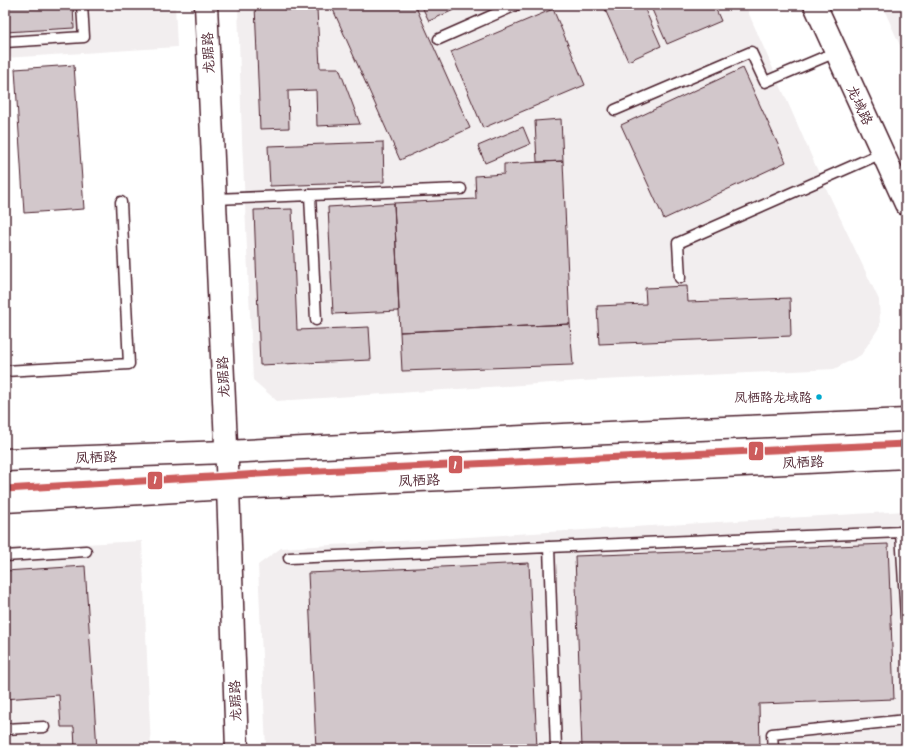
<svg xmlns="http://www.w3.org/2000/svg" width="911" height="754" font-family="Kalam,'LXGW WenKai TC',sans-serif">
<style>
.built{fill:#f2eeef}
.green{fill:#e5dee0;stroke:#987e86}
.building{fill:#d2c7cb;stroke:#4a1f2b}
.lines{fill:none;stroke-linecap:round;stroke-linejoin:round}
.service-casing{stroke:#4a1f2b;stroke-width:13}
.tertiary-casing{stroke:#4a1f2b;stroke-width:25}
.secondary-casing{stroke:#4a1f2b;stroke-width:25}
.service{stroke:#fff;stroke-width:10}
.tertiary{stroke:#fff;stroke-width:22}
.secondary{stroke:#fff;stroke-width:22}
.metro-1-casing{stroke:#fff;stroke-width:10}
.metro-1{stroke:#cd5c5c;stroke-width:7}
.bus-dot{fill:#00a9ce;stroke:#fff;stroke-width:1.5}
.labels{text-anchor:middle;stroke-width:3.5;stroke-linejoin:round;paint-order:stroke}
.bus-label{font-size:13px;fill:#4a1f2b;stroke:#fff;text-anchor:end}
.street-label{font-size:14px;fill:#4a1f2b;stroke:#fff}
.line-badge{stroke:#fff;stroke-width:1.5}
.badge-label{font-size:11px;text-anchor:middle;font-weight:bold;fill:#fff}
</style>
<rect width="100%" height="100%" fill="#fff"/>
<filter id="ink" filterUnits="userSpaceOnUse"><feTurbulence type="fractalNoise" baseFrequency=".025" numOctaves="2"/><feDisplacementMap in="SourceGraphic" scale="8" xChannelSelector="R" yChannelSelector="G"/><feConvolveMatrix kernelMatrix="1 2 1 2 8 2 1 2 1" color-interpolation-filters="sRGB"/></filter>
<g filter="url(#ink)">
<path class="built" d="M5,5H175L177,47L5,58Z
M238,5H745L817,169L879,300L880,326L861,355L834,369L581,381L277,401L253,380L242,140Z
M882,5H906V60L899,43Z
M906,511V749H266L258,565L281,548Z
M142,541L151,749H5V548Z"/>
<path class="green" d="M840,744V749H787Z"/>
<path class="building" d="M5,5H73L74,28L5,32Z
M255,5H286V10L317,9L320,68H339L360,124L317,126L316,90L288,91L289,128L260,129Z
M331,5H415L470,128L400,160Z
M421,5H465L429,21Z
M603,5H643L661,46L628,61Z
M650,5H714L721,21L667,44Z
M553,9L585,85L483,128L451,52Z
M74,65L84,209L24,213L15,69Z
M743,68L786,162L664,219L621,125Z
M561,119L563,161L537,162L535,121Z
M523,127L530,144L485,163L478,146Z
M383,142L384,182L270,186L268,146Z
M563,161L570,324L400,332L394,203L476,199L475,176L504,174V164Z
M394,203L399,311L333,314L328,207Z
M292,209L297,330L369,327L371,360L260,365L254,210Z
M687,286L688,302L790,298L791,336L599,344L597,306L646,304L645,288Z
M570,324L573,365L402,371L400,332Z
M888,544L894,699L759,704L760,749H582L575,556Z
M529,563L537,749H316L308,573Z
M85,566L97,749H75L74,727H61L59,695L5,699V571Z"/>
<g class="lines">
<g class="service-casing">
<path id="service" d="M439,39L516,5
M5,42L84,37L82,5
M615,110L751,52L765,82L836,52
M310,195L316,320
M215,199L461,189
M680,278L678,243L882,153
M5,371L129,364L121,202
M549,547L556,749
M5,556L86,551
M289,558L901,532L906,618
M5,729L44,727
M773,749L772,734L906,720"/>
</g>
<g class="tertiary-casing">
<path id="tertiary" d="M206,5L228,488L237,749
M815,5L906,204"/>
</g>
<g class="secondary-casing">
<path id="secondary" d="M5,460L226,452L562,435L906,420
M5,501L228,488L562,474L906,457"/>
</g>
<use href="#service" class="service"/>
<use href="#tertiary" class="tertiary"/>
<use href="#secondary" class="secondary"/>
<g class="metro-1-casing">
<path id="metro-1" d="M5,489L276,473L906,444"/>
</g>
<use href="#metro-1" class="metro-1"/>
</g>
</g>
<circle class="bus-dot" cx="819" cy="397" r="3.5"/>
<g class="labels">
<g class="bus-label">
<text x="812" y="402">凤栖路龙域路</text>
</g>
<g class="street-label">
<text transform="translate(208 53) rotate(-93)" y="5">龙踞路</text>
<text transform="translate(860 105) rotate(65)" y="5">龙域路</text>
<text transform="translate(223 377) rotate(-93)" y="5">龙踞路</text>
<text transform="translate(96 457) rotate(-2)" y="5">凤栖路</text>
<text transform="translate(803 462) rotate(-3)" y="5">凤栖路</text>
<text transform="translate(419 480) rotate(-2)" y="5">凤栖路</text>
<text transform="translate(235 701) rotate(-92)" y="5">龙踞路</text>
</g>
</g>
<g class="line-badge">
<rect x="748" y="441" width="16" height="20" rx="4" fill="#cd5c5c"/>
<rect x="448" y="455" width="15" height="19" rx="4" fill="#cd5c5c"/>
<rect x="147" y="471" width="16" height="19" rx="4" fill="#cd5c5c"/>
</g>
<g class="badge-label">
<text x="756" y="455">1</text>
<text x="455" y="469">1</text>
<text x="155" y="484">1</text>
</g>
<rect width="911" height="754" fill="none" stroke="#fff" stroke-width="20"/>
<rect x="10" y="10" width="891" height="734" fill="none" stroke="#4a1f2b" stroke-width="1.5" filter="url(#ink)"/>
</svg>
